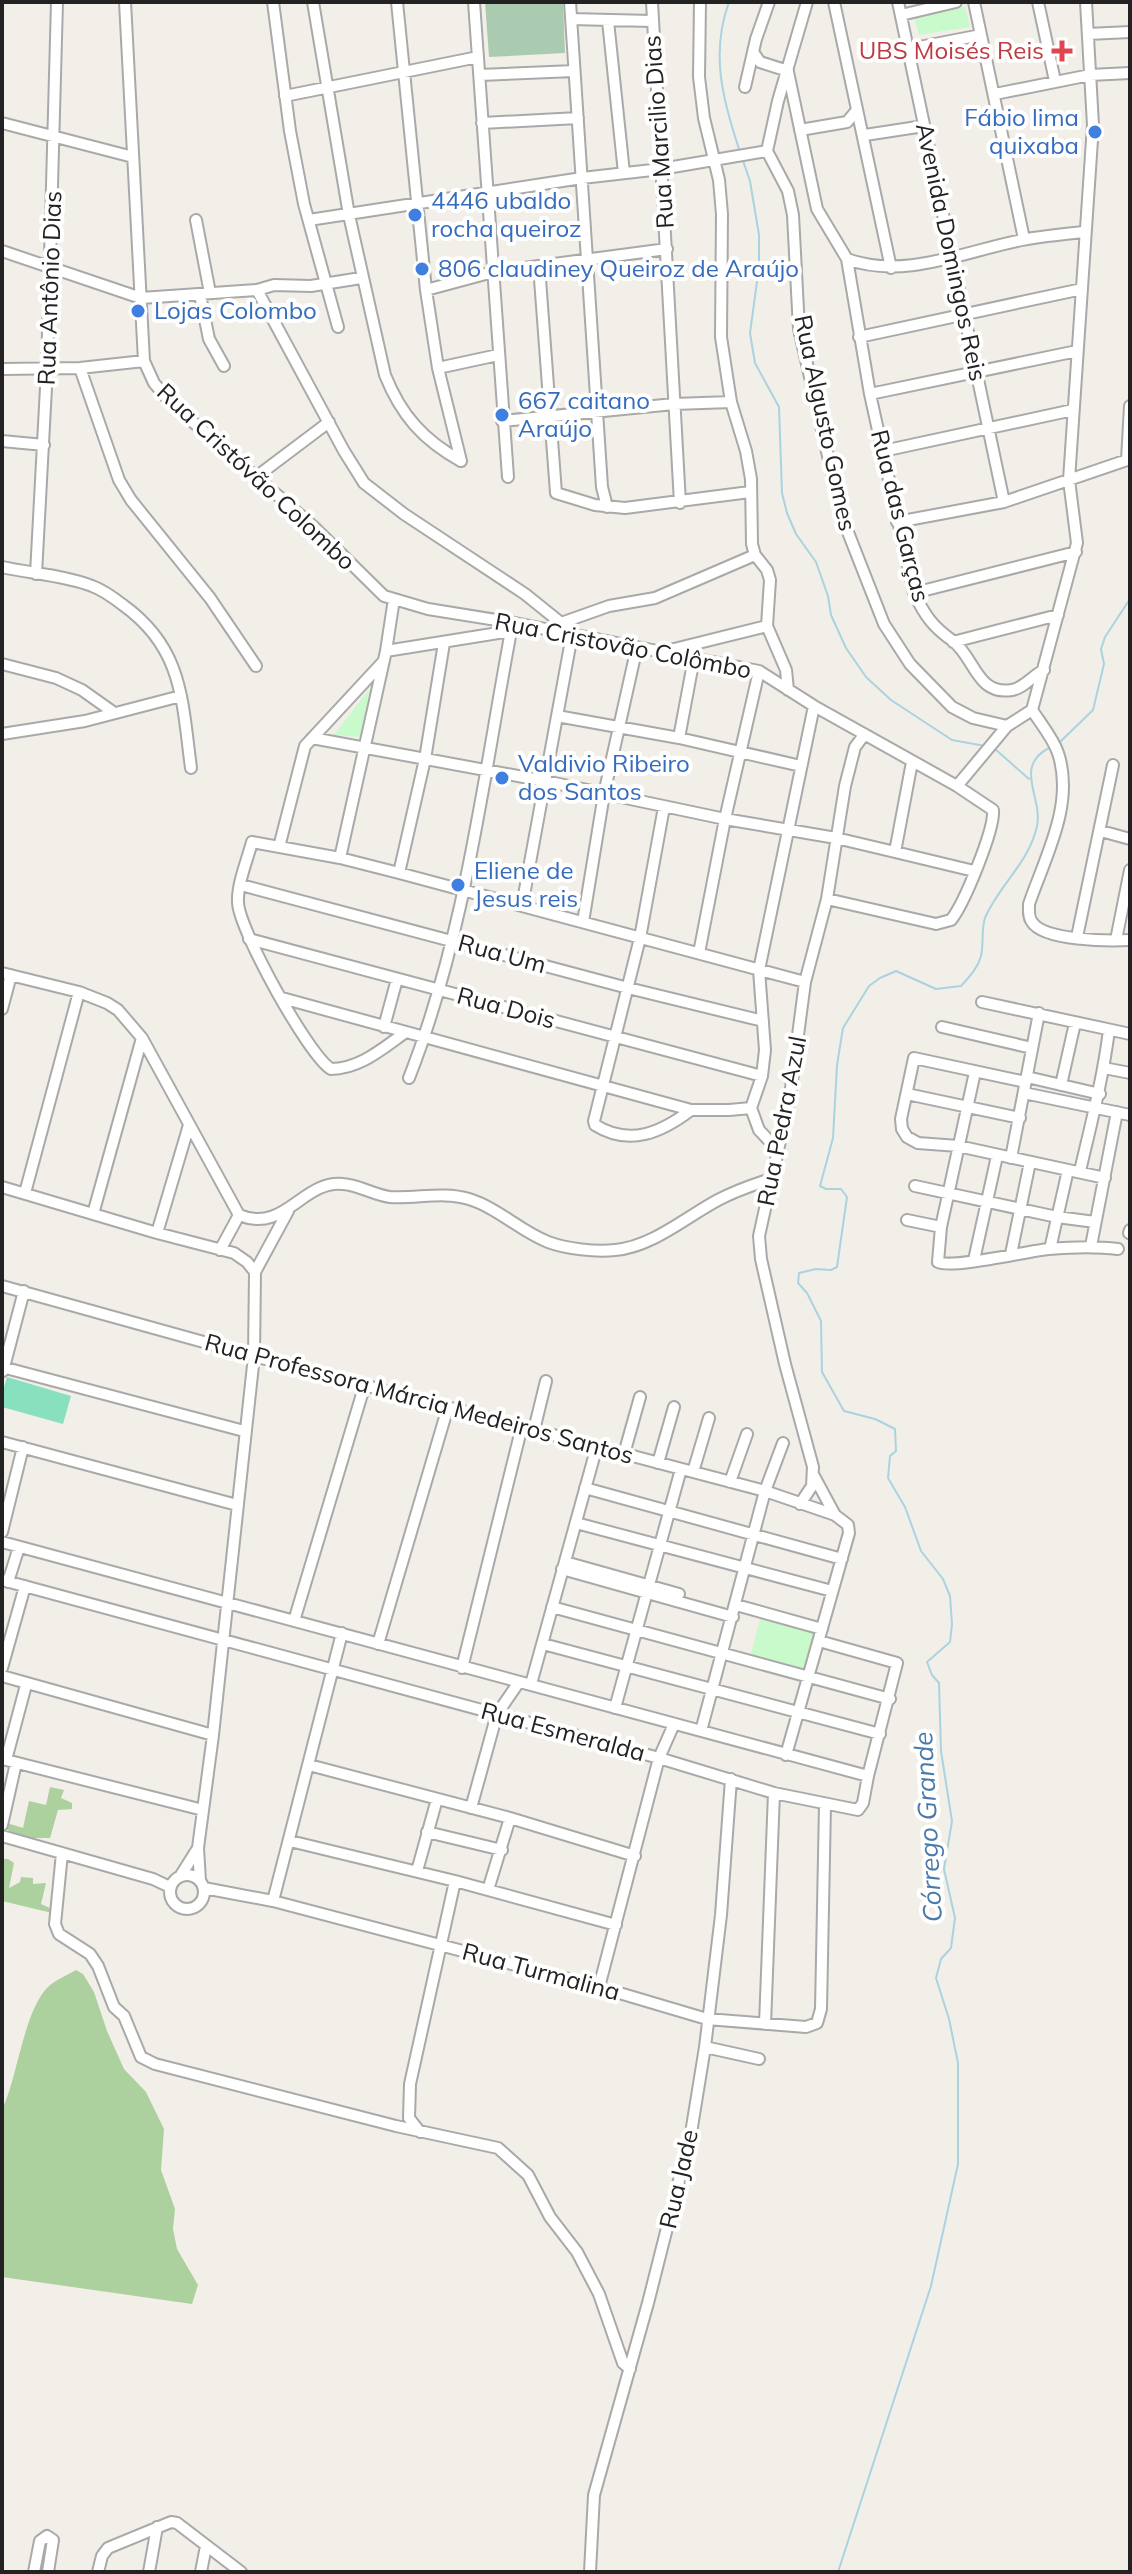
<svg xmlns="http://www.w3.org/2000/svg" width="1132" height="2574" font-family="Mulish,sans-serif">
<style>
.forest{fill:#add19e}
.cemetery{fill:#aacbaf}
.park{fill:#c8facc}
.pitch{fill:#88e0be}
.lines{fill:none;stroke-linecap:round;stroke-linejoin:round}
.stream{stroke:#aad3df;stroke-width:2}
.minor-casing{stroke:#a9a9a9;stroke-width:14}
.minor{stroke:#fff;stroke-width:10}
.health-dot{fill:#e0444e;stroke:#fff;stroke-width:3}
.shop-dot{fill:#3f7fe0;stroke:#fff;stroke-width:3}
.labels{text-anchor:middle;stroke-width:8;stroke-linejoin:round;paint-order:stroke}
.health-label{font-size:24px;fill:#be3a42;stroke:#fff;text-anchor:end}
.shop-label{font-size:24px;fill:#366cbe;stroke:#fff;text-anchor:start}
.street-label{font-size:24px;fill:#222;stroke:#fff}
.water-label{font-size:26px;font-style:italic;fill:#4a7aab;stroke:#fff}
</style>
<rect width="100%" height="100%" fill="#f2efe9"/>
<path class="forest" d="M50,1787L64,1790L61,1798L72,1803V1809L58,1810L50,1838H33L6,1830L7,1823L23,1828L29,1801L46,1805Z
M2,1859H8L14,1863L9,1888L20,1882L21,1877L33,1878V1884L46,1883L41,1904L52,1909V1913L2,1901Z
M76,1970L83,1974L94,1992L107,2031L124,2069L146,2092L164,2129L161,2170L175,2209L173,2229L177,2249L198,2285L192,2304L2,2277V2110C18,2076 24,2009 49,1986C56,1980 67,1975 76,1970Z"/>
<path class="cemetery" d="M485,2H563L565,53L489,57Z"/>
<path class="park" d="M965,7L970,27L919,35L914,18Z
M370,688L360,737L334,735Z
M761,1615L819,1630L807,1676L749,1661Z"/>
<path class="pitch" d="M7,1377L71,1396L63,1424L2,1407V1394Z"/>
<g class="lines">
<path class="stream" d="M729,2C710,54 723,101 740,152
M742,158L750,181L759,235V267L750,333L755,363L779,407L782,493L787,513L796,534L816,562L828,596L831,615L846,648L866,677L891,700L952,740L985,746
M1060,742L1093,710L1104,664L1101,649L1105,637L1130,599
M995,749L1029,779
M838,2572L931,2286L958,2164V2063L949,2019L936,1978L941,1959L951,1948L955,1918L944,1869L952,1821L941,1751L939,1683L932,1675L927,1662L950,1642L952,1624L950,1596L943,1579L921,1551L905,1507L888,1478L890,1456L896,1451L895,1429L875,1419L844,1411L822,1372L821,1321L807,1293L798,1283L799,1273L816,1269L831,1270L837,1267L847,1197L841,1189H826L820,1186L833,1138L837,1065L843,1028L869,986L880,978L896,971L936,989L961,986C969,977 978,968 981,956C984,943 981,930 985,918C999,885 1029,863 1037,826C1043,797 1013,767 1049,748"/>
<g class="minor-casing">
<path id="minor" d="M125,2L144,361L154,383L171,403L314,527L384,596L428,609L515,623L759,671L814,706L957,786L993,810C995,829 964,904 951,920L936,924L827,899
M273,2L290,131L304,204L338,327
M313,2L349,215L385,375C401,415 423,440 461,461
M397,2L426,290L438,368L461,461
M474,2L508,477
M570,2L602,487L607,507
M652,2L680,503
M700,2L699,77L704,118L719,180L722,214L721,337L731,402L746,451L751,479L752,544L755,555L767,570L770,580L767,626L786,670L788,690
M834,2L891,268
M898,2L1004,502
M974,2L1024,239
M1038,2L1055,81
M1086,2L1093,125L1069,480L1077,543L1032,710C1041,724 1053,738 1058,753C1075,804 1045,857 1029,904C1029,910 1028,917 1032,922C1044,941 1109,941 1130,940
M901,15L956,2
M571,19L652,21
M608,21L624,173
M1088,34L1130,32
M909,49L981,35
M753,52L760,62L788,71
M788,72L817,209L847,259
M480,75L574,71
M745,87L756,39L769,2
M995,94L1090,75L1130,73
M285,96L478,57
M2,123L133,157
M482,123L578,118
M800,130L847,122L857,110
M865,135L924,126
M767,151L788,191L793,215L799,329L838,500L844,522L884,624L910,664L952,707L973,718L1007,726
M196,220L210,293
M309,220L582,178L661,169L767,151L778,101L807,2
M2,251L141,298L257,290L274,285L311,286L361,278
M847,259L870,394L914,593C925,616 933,627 953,641C975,658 977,696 1012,690C1024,688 1033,675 1044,670
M847,259C904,280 965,251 1022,240C1043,236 1064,234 1084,232
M539,266L556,493L595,505L625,508L750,492
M257,290L344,451L364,483L404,514L525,594L561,623L572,635L522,906
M426,290L493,272L667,249
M200,295L209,339L224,366
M859,337L1082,289
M80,368L119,480L131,500L210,598L256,666
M438,368L498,355
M2,369L80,368L144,361
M870,394L1077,351
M502,421L674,404L731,402
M2,441L44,445
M883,451L1073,410
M1127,460L1130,406
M256,477L329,422
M897,522L1004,502L1130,459
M2,567C29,573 68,576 92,586C103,590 114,598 123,605C183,648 182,700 191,768
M36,574L47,369L57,2
M914,593L1076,552
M561,623L609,606L655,598L755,555
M953,642L1058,615
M386,651L511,631
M666,651L767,626
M2,664L56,678L82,690L113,712
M557,716L679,738L801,766
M2,734L85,721L181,696
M312,738L545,781L725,819L836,838L895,852L912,762
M679,738L694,658
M957,786L1007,726L1032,710
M664,807L640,938L594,1121L595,1125C630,1147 662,1132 691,1110
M1101,831L1130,839
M279,847L305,746L382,663
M895,852L974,871
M340,858L386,651L394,599
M399,873L425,759L444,643
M241,885L628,988L763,1021
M583,922L604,794L637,647
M1077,937L1113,765
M249,939L762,1076
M1116,940L1130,870
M699,953L725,819L759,671
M2,973L79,992L107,1003L118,1010L142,1038L239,1215C285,1234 302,1180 343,1184C359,1185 374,1195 390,1197C416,1199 443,1191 469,1199C498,1208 520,1231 548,1242C567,1249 595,1252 615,1250C652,1247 686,1217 718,1200C735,1191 755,1184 774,1178
M282,998L691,1110H729L751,1108
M982,1002L1130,1034
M2,1009L11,975
M384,1027L397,979
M942,1027L1032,1048
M406,1032C383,1048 360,1069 331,1069C309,1056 240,932 238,903C237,884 247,861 252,842L340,858L399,873L805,982
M1104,1068L1130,1073
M975,1072L941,1227L938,1262C953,1269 1027,1251 1049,1249C1072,1247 1094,1246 1118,1249
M1027,1077L1100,1094
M409,1078C465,935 483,780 511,631L515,623
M1026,1082L914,1058L901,1119L902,1129L907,1137L918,1143L958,1146L1105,1178
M1061,1085L1075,1023
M1024,1093L1130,1115
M907,1094L1020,1118
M780,1152L759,1130L751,1108L762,1076L765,1050L759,970L814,706
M1011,1158L1039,1013
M1080,1171C1091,1124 1103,1078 1109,1030
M915,1186L1057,1217L1095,1222
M2,1187L157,1233L234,1253L247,1262L255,1272
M25,1193L79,992
M93,1214L142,1038
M907,1220L941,1227
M157,1233L189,1125
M1129,1233L1130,1230
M1091,1246L1117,1112
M1050,1249L1068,1170
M220,1250L239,1215
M1011,1254L1030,1162
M974,1260L997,1156
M2,1286L254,1356L765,1491L835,1515
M2,1367L244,1431
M3,1371L24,1291
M534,1430L546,1381
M2,1442L237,1505
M624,1454L640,1397
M658,1463L674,1407
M693,1472L709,1418
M730,1482L747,1434
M585,1488L842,1559
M800,1504L812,1486L813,1467L785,1364L761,1259L759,1236L790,1096L805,982L827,899L845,786L855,747L864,735
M576,1523L832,1591
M2,1532L23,1447
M2,1542L868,1776L897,1663L819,1641
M565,1562L679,1594
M562,1569L733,1617
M2,1580L659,1758L774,1793L858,1810L863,1803L868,1776
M8,1582L19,1547
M736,1605L822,1629
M552,1607L890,1699
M294,1621L365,1384
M378,1644L448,1407
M543,1644L880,1734
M2,1668L25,1586
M462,1668L522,1426
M2,1676L213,1735
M531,1684L597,1446
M615,1708L681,1469
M701,1731L765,1491L783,1443
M786,1755L849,1533L848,1525L835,1515L814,1476
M2,1759L203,1810
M6,1760L26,1685
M309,1765L510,1818L635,1856
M471,1808L497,1714L519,1682
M2,1825L16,1763
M427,1832L502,1850
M2,1836L153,1879L170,1887
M290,1841L455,1881L616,1925
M62,1853L55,1924L59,1934L90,1954L98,1966L114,2007L124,2016L141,2057L155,2064L396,2126L498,2148L528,2175L550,2217L577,2252L599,2294L623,2363L630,2369
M417,1871L437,1799
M170 1892a17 17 0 1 1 34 0a17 17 0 1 1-34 0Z
M181,1875L198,1848
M200,1881L198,1848L213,1735L254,1356L255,1272L288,1211
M204,1888L273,1901L342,1633
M488,1890L510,1818
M273,1901L599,1987L707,2019L806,2027L817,2023L821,2009L825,1805
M599,1987L659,1758L674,1724
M765,2024L774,1793
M705,2047L759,2059
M420,2132L409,2118L410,2084L455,1881
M34,2572L40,2541L47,2536L53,2540L48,2572
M98,2572L102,2556L108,2548L171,2522L177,2523L241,2572
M149,2572L157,2527
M201,2572L206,2546
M590,2572L594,2495L648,2303L691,2133L705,2047L721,1915L731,1779"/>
</g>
<use href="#minor" class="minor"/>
</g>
<path class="health-dot" d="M1058 39h8v8h8v8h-8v8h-8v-8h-8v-8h8z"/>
<g class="shop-dot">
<circle cx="1095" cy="132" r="8"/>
<circle cx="415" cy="215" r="8"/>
<circle cx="422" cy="269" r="8"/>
<circle cx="138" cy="311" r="8"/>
<circle cx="502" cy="415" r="8"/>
<circle cx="502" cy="778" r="8"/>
<circle cx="458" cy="885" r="8"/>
</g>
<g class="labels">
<g class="health-label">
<text x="1044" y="59">UBS Moisés Reis</text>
</g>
<g class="shop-label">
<text x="1079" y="126" text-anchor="end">Fábio lima<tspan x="1079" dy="28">quixaba</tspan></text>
<text x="431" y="209">4446 ubaldo<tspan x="431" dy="28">rocha queiroz</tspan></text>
<text x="438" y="277">806 claudiney Queiroz de Araújo</text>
<text x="154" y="319">Lojas Colombo</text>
<text x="518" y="409">667 caitano<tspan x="518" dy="28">Araújo</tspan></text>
<text x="518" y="772">Valdivio Ribeiro<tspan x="518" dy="28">dos Santos</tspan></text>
<text x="474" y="879">Eliene de<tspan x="474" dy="28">Jesus reis</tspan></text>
</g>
<g class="street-label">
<text transform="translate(659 132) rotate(-94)" y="8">Rua Marcilio Dias</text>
<text transform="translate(951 252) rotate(78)" y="8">Avenida Domingos Reis</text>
<text transform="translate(50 288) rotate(-88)" y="8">Rua Antônio Dias</text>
<text transform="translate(825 423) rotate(78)" y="8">Rua Algusto Gomes</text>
<text transform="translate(256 477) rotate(43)" y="8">Rua Cristóvão Colombo</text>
<text transform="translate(900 516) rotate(76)" y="8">Rua das Garças</text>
<text transform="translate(623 646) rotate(11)" y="8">Rua Cristovão Colômbo</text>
<text transform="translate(502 954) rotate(15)" y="8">Rua Um</text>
<text transform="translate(506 1008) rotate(15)" y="8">Rua Dois</text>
<text transform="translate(782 1121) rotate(-79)" y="8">Rua Pedra Azul</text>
<text transform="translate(419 1399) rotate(15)" y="8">Rua Professora Márcia Medeiros Santos</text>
<text transform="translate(563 1732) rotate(15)" y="8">Rua Esmeralda</text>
<text transform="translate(541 1972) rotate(15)" y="8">Rua Turmalina</text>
<text transform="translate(679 2179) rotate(-77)" y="8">Rua Jade</text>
</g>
<g class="water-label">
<text transform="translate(928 1827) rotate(-93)" y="9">Córrego Grande</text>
</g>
</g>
<rect width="1132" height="2574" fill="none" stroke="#222222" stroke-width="8"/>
</svg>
